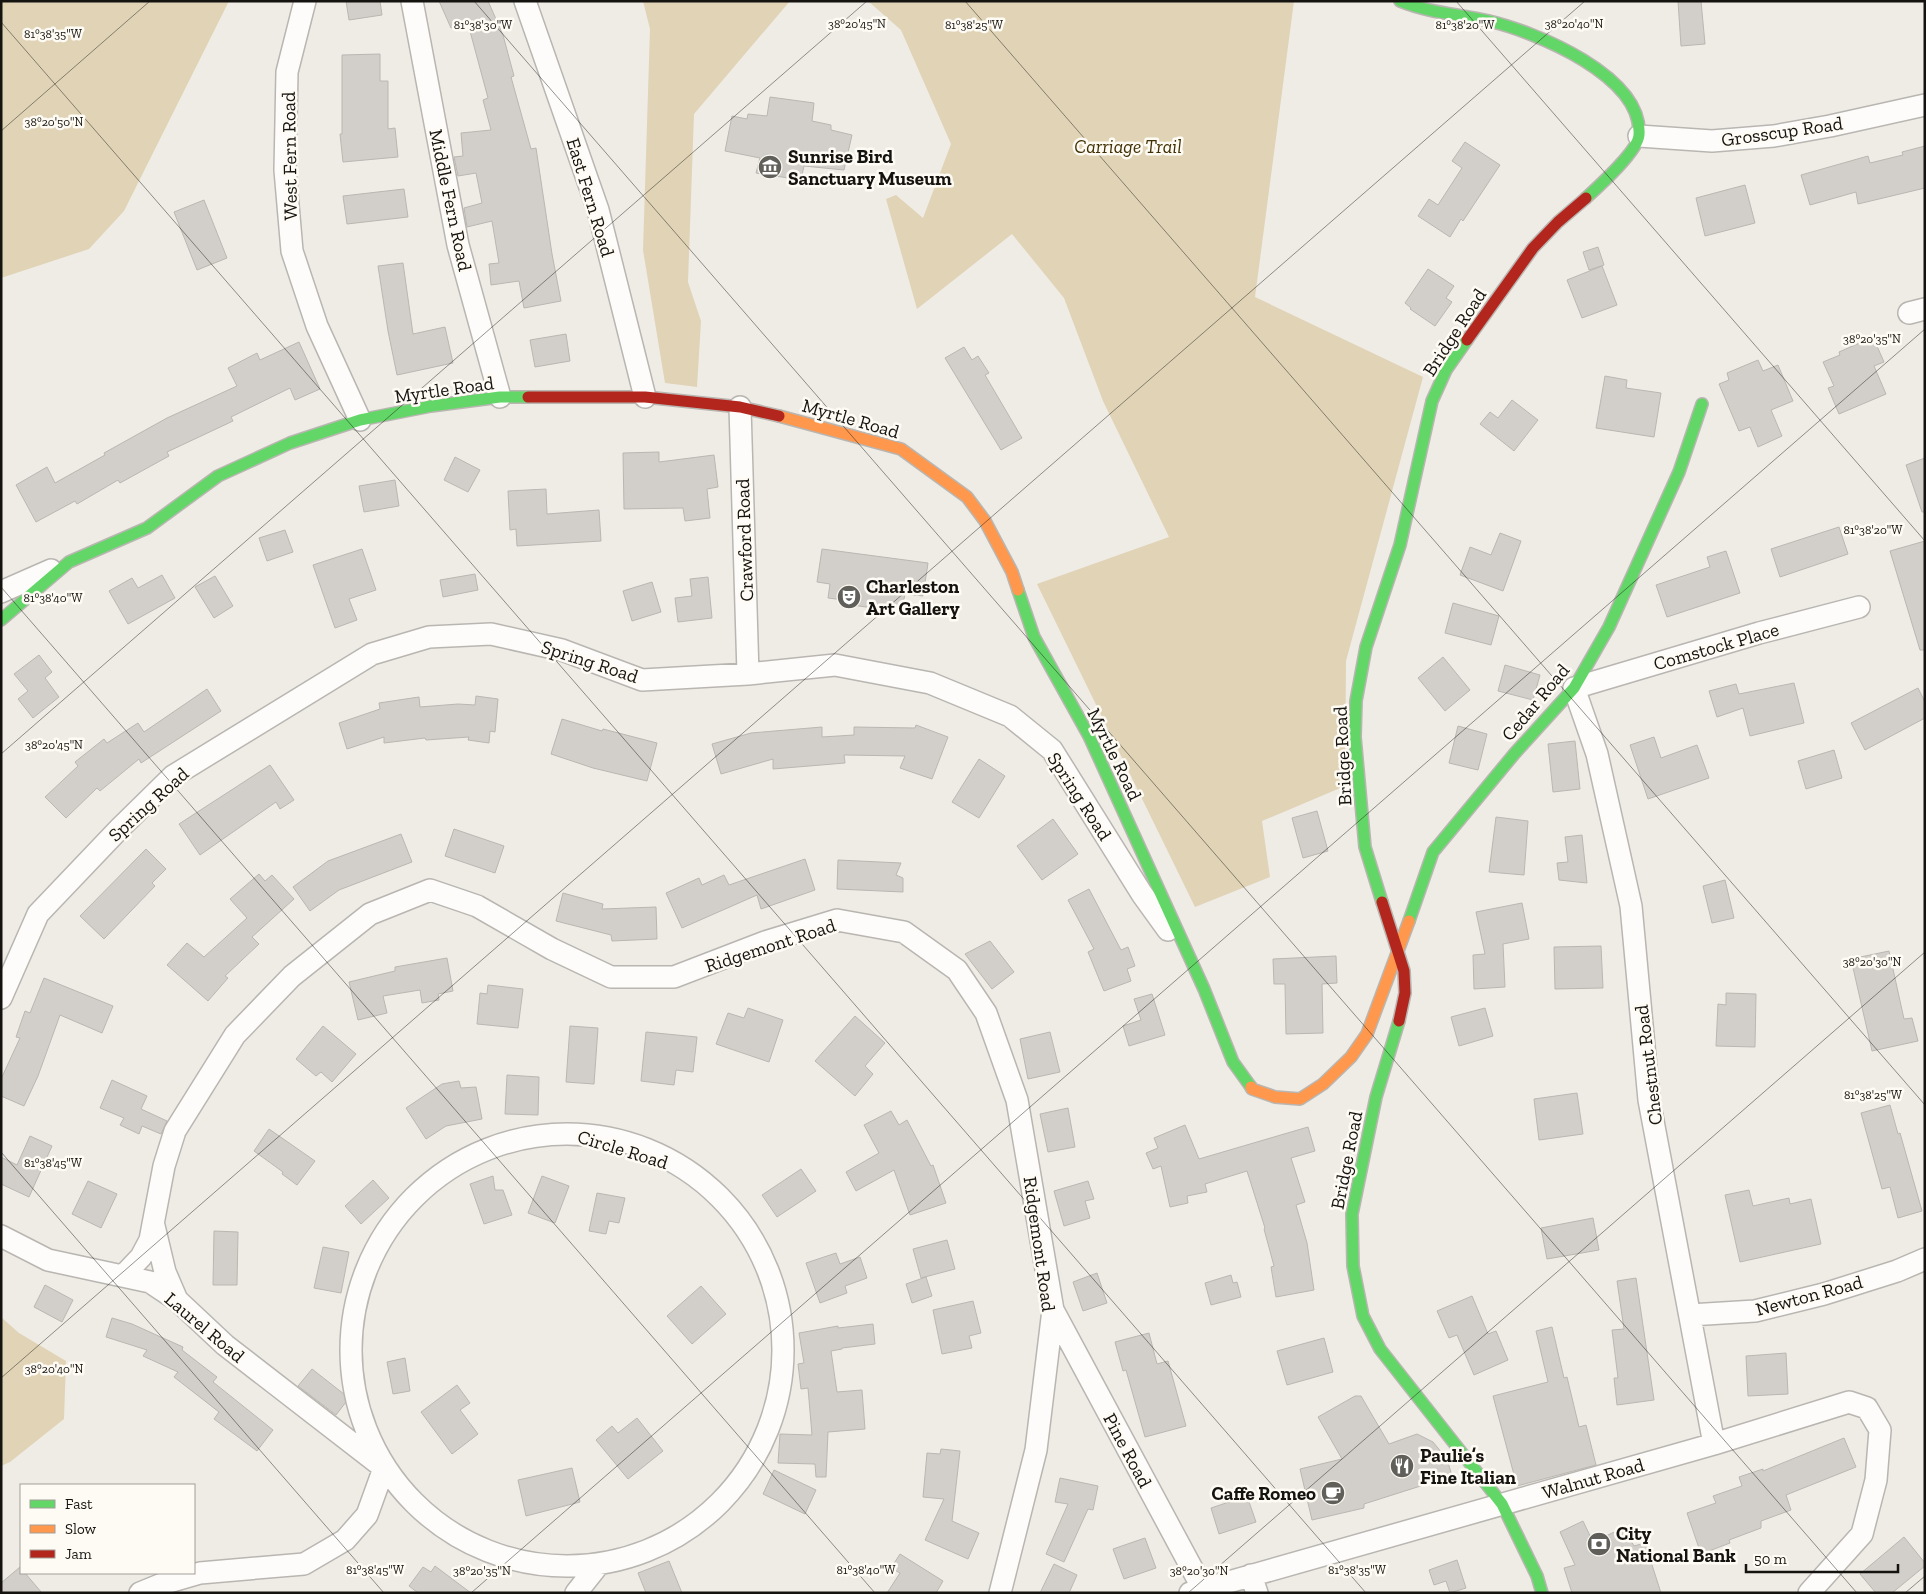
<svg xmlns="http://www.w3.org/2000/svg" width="1926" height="1594" font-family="'Zilla Slab',serif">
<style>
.green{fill:#e0d3b6}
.building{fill:#d2cfca;stroke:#bab7b2}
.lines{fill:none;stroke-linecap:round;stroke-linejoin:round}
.street-casing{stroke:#b9b6b1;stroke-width:24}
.fast-casing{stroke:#b9b6b1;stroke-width:14}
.slow-casing{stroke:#b9b6b1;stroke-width:14}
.jam-casing{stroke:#b9b6b1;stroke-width:14}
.street{stroke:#fdfcfb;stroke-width:21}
.fast{stroke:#63d668;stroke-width:11}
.slow{stroke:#ff974d;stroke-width:11}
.jam{stroke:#b3261e;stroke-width:11}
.ticks{fill:none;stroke:#15130f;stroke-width:1;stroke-opacity:0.45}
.labels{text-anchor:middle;stroke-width:5;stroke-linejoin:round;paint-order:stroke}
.street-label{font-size:19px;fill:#15130f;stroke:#fefbf4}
.park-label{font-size:19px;font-style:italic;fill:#413004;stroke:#fefbf4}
.poi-label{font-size:19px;font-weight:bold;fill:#15130f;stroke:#fefbf4;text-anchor:start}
.ticks-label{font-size:12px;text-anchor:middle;fill:#15130f;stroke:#fefbf4;stroke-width:5;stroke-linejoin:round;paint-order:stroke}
</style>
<rect width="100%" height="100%" fill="#efece6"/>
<path class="green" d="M1,1H229L124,211L89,249L1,278Z
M643,1H790L694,114L688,282L701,321L697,387L665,383L643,250L650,29Z
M868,1H1294L1255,297L1423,377L1346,661L1345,786L1262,821L1270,877L1195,907L1037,584L1169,537L1103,401L1064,298L1012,234L917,309L886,199L896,195L923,218L951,144L901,30Z
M1,1317L19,1333L66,1361L64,1419L10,1462L1,1466Z"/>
<path class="building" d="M346,1H380L382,15L349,20Z
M439,1H488L503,35L514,76L511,77L531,149L536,148L552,254L561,301L524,308L519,281L491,285L489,264L499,263L492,221L467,227L464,208L482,203L476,173L458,176L454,157L463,156L461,133L491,130L483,100L488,98L467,20L451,28Z
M1678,1H1701L1705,44L1681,46Z
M380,54V81H388V129L395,128L398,157L343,162L340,134H342V55Z
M770,97L814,103L812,121L831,125V130L852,135L844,170L804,166L801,180L756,173L760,158L725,151L732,116L747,119L748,114L767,116Z
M1465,142L1500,165L1463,221L1461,219L1450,237L1418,216L1429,199L1438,205L1462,168L1452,161Z
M1925,146V188L1858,204L1856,192L1810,205L1801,175L1868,156L1870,163L1903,155L1902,152Z
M1745,185L1755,223L1705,236L1696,198Z
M404,189L408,217L347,224L343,196Z
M204,200L227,258L197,270L174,212Z
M1598,247L1604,265L1589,270L1583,252Z
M403,263L413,334L445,327L453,363L397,375L388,331L378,266Z
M1602,266L1617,305L1582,318L1567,280Z
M1428,269L1454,286L1446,298L1452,302L1435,326L1410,309L1411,308L1405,303Z
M566,334L570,361L535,367L530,340Z
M1873,337L1884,362L1874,366L1886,394L1839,414L1828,388L1834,386L1823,362L1840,355L1839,352Z
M299,342L320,389L295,400L290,388L231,417L233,421L167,452L169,456L120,483L118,480L77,504L75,501L36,522L16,485L47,467L55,483L105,455L104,453L167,418L237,386L228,368L257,353L260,360Z
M964,347L972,360L978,356L989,373L985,375L1022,438L1001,450L945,358Z
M1758,360L1763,371L1778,365L1793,401L1771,410L1782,436L1758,447L1750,427L1739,431L1719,384L1729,380L1727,373Z
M1605,376L1627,380L1626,388L1661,393L1654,437L1596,428Z
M1512,400L1538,420L1514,451L1480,424L1490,412L1498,418Z
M659,452V462L714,455L718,487L707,489L710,518L685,521L683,508L624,509L623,453Z
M455,457L480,470L468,492L444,480Z
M1925,458V512H1922L1906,465Z
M395,480L399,506L364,512L359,486Z
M546,489L547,514L599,510L601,541L517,546L516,529L510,530L508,491Z
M1839,527L1848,554L1780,577L1771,549Z
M285,530L293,552L267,561L259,538Z
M1500,533L1521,541L1503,591L1460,575L1470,547L1491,555Z
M1925,541V650H1920L1890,551Z
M362,549L376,590L349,599L357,620L335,628L313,565Z
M822,549L928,563L923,596L905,594L902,608L873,604V608L852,605V601L828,598L830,584L817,582Z
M1726,551L1740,593L1667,617L1656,585L1710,567L1707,557Z
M475,574L478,590L443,597L440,580Z
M162,575L175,598L128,624L109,591L132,578L138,588Z
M215,576L233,606L214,618L195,587Z
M708,577L712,618L678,622L675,598L692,596L690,579Z
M652,582L661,612L632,621L623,591Z
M1453,603L1499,616L1491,645L1445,633Z
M39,655L52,672L45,678L59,697L33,718L18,699L28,691L14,674Z
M1443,657L1470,690L1445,711L1418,678Z
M1505,665L1540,675L1533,700L1498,691Z
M1794,683L1804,723L1750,736L1743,708L1717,717L1709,691L1736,684L1739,694Z
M1918,688L1925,702V718L1865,750L1851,723Z
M207,689L221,711L141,763L139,759L100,791L97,788L66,818L45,797L78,766L75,762L104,739L107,743L138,723L144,732Z
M476,696L498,699L495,732L490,731L489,743L468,740L469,737L426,740L425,738L384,743V737L347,749L339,723L380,709L379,703L419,697L420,707L458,704L475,705Z
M562,719L602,731L603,729L657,743L647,781L593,768L551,754Z
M916,725L948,737L932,779L900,768L905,756L844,755L845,763L773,769V759L721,774L712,744L751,733L822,727V737L854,735V727L915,728Z
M1458,726L1487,734L1478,770L1449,763Z
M1654,737L1661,758L1697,745L1709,778L1648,799L1630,745Z
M1575,741L1580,789L1553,792L1548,744Z
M1834,750L1842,778L1806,789L1798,761Z
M979,759L1005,776L979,818L952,802Z
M270,765L294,800L280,809L276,802L200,855L179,824Z
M1317,811L1328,851L1303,858L1292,818Z
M1496,817L1528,821L1524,875L1489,872Z
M1053,819L1078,854L1042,880L1017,846Z
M454,829L504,846L495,873L445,856Z
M401,834L412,862L339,890L310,911L293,887L328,861Z
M1582,835L1587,883L1559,880L1557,863L1568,862L1565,837Z
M146,849L166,869L152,883L155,886L104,939L80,916Z
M805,859L815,890L761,909L757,895L682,928L666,893L699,878L702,885L724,875L729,885Z
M838,860L901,863L896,875L903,878V892L837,889Z
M259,874L265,881L272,875L294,899L252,937L259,944L225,976L228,978L208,1001L167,965L187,943L204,957L247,918L230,899Z
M1725,880L1734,918L1712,923L1703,886Z
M1089,889L1121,950L1128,947L1135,966L1127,969L1131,981L1104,991L1088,952L1094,949L1068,900Z
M563,893L603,904L602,909L656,907L657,939L612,941L611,935L556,921Z
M1522,903L1529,939L1503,944L1505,987L1474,989L1473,955L1485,954L1476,912Z
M990,941L1014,972L992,989L965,954Z
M1601,946L1603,988L1555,989L1554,947Z
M1889,951L1904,1019L1912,1018L1918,1041L1872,1051L1851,959Z
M1336,956L1337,983L1322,984L1323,1033L1286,1034L1285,984H1274L1273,959Z
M447,958L453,991L438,994L439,1000L422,1003L420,990L383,996L387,1013L358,1020L349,982L395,971V967Z
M44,978L113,1006L102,1033L60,1015L38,1076L24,1106L1,1096V1079L20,1038L16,1037L25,1011L30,1013Z
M488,985L523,989L518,1028L477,1024L480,993L487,994Z
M1726,993L1756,994L1755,1047L1716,1046L1718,1004L1726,1005Z
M1152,994L1165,1035L1129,1046L1123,1026L1141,1020L1134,999Z
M748,1008L783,1020L769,1062L716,1044L728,1013L744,1018Z
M1485,1008L1493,1036L1459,1046L1451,1017Z
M855,1016L885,1043L865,1066L873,1074L855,1096L815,1061Z
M323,1026L356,1054L332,1082L321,1072L316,1076L296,1059Z
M570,1026L598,1028L594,1084L566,1082Z
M646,1032L697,1037L693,1072L676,1070L674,1085L641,1081Z
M1050,1032L1060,1072L1028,1079L1020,1039Z
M507,1075L539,1077L538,1115L505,1114Z
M112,1080L147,1096L141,1109L167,1121L161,1134L142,1126L139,1134L120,1125L124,1118L100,1108Z
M459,1081L461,1088L476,1087L482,1119L446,1126L426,1139L406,1108L442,1084Z
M1577,1093L1583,1134L1539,1140L1534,1099Z
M1890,1105L1898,1134L1900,1133L1922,1211L1898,1218L1890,1187L1882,1189L1861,1113Z
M1068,1108L1075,1147L1048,1152L1040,1114Z
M891,1111L899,1125L907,1120L931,1166L933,1165L946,1203L910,1215L894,1170L856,1191L846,1172L879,1153L864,1125Z
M1185,1125L1199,1159L1308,1127L1315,1151L1291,1158L1305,1202L1296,1205L1307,1243L1314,1290L1276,1297L1271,1267L1274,1266L1264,1229L1265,1228L1247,1171L1205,1184L1207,1192L1187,1196L1188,1203L1170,1207L1161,1166L1153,1169L1146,1153L1158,1148L1154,1138Z
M269,1129L315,1161L297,1185L282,1174L283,1172L254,1151Z
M30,1136L52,1146L29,1197L1,1184V1157L17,1165Z
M801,1169L816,1191L777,1217L762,1195Z
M493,1176L495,1190H503L512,1215L484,1224L470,1184Z
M542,1176L569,1186L555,1223L528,1213Z
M373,1180L389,1198L361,1224L345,1206Z
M88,1181L117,1194L101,1228L72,1214Z
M1088,1181L1094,1199L1085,1201L1090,1218L1064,1226L1054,1191Z
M1749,1190L1753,1206L1789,1198L1790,1204L1811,1199L1821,1244L1740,1262L1725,1195Z
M597,1193L625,1198L619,1223L609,1221L606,1234L589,1231Z
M1593,1218L1599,1250L1547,1259L1541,1228Z
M214,1231L238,1232L237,1285H213Z
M947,1240L955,1269L921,1278L913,1249Z
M323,1247L349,1252L341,1293L314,1288Z
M836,1253L840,1264L860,1257L867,1278L845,1286L847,1293L820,1303L806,1263Z
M1097,1273L1107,1303L1083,1311L1073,1282Z
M1231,1275L1233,1283L1237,1282L1241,1297L1211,1305L1205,1283Z
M926,1277L932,1296L912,1303L906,1284Z
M1636,1278L1654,1400L1617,1405L1614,1378H1618L1612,1330L1624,1329L1617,1281Z
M45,1285L73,1300L62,1322L34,1307Z
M701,1286L726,1314L692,1344L667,1316Z
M1472,1296L1488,1334L1496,1331L1508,1360L1474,1375L1457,1335L1449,1338L1437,1311Z
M973,1301L981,1333L969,1336L972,1348L942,1354L933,1310Z
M112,1318L132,1324L183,1347L182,1350L217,1377L213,1382L273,1430L257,1451L214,1419L219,1412L174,1377L178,1372L143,1356L147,1350L106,1337Z
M873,1324L875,1344L842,1348V1349L831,1351L837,1392L862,1390L865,1429L828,1432L826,1477H816L815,1464L778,1463L780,1434L812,1435L808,1388L801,1389L798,1364L804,1363L799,1333L838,1326V1328Z
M1552,1327L1564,1378L1567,1377L1579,1427L1586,1425L1596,1465L1517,1486L1493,1396L1548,1382L1536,1331Z
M1149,1333L1157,1364L1168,1361L1186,1426L1145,1437L1126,1370L1123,1371L1115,1342Z
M1324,1338L1333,1372L1287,1385L1277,1351Z
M1786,1353L1788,1394L1748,1396L1746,1356Z
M405,1358L410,1391L393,1394L387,1362Z
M312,1369L349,1398L336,1415L298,1386Z
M457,1385L470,1403L460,1410L478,1434L452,1454L421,1412Z
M1355,1396H1361L1389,1444L1417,1434L1433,1442L1447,1459L1452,1476L1364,1504V1508L1312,1520L1300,1469L1342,1459L1318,1417Z
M637,1418L663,1451L628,1479L596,1440L612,1426L618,1433Z
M1844,1438L1856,1467L1786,1495L1791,1510L1761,1521V1528L1729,1540L1730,1543L1701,1554L1687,1513L1716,1503L1713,1496L1742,1486L1739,1477L1763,1469V1471Z
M941,1449L960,1451L952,1521L979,1533L968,1559L925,1540L944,1499L923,1497L927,1453L940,1454Z
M572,1468L580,1502L526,1516L518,1480Z
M774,1470L816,1490L805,1514L763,1494Z
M1060,1478L1098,1486L1093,1510L1088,1509L1064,1562L1046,1554L1068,1504L1055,1502Z
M1247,1496L1256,1522L1219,1534L1211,1508Z
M1583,1521L1593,1542L1623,1528L1634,1546L1645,1543L1661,1593H1572L1564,1568L1575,1565L1560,1532Z
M1904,1537L1925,1563V1566L1892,1593H1876L1860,1574Z
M1145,1538L1156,1568L1124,1579L1113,1549Z
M900,1554L943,1581L936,1593H887L900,1573L891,1568Z
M1457,1560L1466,1588L1450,1593L1446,1581L1434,1585L1429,1570Z
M669,1561L682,1593H646L638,1573Z
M1054,1564L1077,1575L1069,1593H1040Z
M435,1566L471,1593H418L409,1586L423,1567L431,1572Z
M20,1567L21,1573H25L42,1593H1V1583Z"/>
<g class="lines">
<g class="street-casing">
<path id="street" d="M305,1L287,72L285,170L292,251L317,326L360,420
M412,1L458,245L500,397
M525,1L598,210L645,397
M1639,136L1712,141L1774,136L1830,126L1925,105
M1909,313L1925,309
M740,407L748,674
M1,592L51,570
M1,998L38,914L120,828L173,776L372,654L429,637L491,634L562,650L642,680L748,674L835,665L930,683L1010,716L1052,750L1142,894L1168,930
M351 1350a216 216 0 1 1 432 0a216 216 0 1 1-432 0Z
M154,1226L165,1272L177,1300
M1,1236L48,1260L150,1282L177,1300L225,1345L384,1468L367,1515L345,1540L304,1564L200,1573L162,1584L140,1593
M123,1276L141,1257L150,1240L164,1166L175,1131L235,1035L292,976L370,914L430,890L477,906L552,949L611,977H674L765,942L837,920L904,932L957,970L986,1013L1017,1100L1053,1310L1036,1450L1000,1593
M1053,1310L1203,1589
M1690,1315L1755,1311L1824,1294L1897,1271L1925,1259
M1714,1444L1649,1100L1631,906L1597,754L1574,688L1759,633L1859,607
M1251,1575L1257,1593
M576,1593L599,1564
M1190,1593L1714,1444L1849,1402L1867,1408L1880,1430L1876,1480L1862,1534L1809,1593"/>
</g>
<g class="fast-casing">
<path id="fast" d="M1400,1C1429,13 1459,14 1489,21C1536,32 1643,76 1639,135C1638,151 1598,187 1586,198
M1018,590L1034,637L1089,736L1204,989L1233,1062L1251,1087
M1,620L69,562L147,528L218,476L290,443L360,420L431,406L500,397H528
M1382,902L1365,847L1355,737L1356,701L1366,647L1400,545L1432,401L1446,370L1467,340
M1409,921L1433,852L1515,753L1574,688L1609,627L1679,472L1702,404
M1399,1021L1376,1097L1352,1214L1353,1266L1363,1316L1380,1349L1502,1504L1537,1576L1542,1593"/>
</g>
<g class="slow-casing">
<path id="slow" d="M779,416L901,449L967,497L985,521L1012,572L1018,590
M1251,1087L1252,1089L1275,1097L1300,1099L1323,1084L1351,1057L1367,1034L1409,921"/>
</g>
<g class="jam-casing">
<path id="jam" d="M1467,340L1533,248L1558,222L1586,198
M528,397H645L740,407L779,416
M1382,902L1404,971L1405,993L1399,1021"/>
</g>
<use href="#street" class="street"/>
<use href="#fast" class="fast"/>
<use href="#slow" class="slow"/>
<use href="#jam" class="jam"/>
</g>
<path class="ticks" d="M474,1L1857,1593M965,1L1925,1105M1456,1L1925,541M1,22L1366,1593M1,131L150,1M1,587L875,1593M1,754L867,1M1,1152L384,1593M1,1378L1585,1M471,1593L1925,329M1188,1593L1925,952M1905,1593L1925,1576"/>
<defs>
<g id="museum-disc" transform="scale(1.25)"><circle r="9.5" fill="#615f5a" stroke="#fefbf4"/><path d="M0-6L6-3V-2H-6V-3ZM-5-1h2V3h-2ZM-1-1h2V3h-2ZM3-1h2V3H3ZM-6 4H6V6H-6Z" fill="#fff"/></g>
<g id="theatre-disc" transform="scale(1.25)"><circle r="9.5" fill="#615f5a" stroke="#fefbf4"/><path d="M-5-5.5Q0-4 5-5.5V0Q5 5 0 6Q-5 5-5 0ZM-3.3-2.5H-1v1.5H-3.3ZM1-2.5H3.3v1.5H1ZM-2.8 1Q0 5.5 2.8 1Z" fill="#fff"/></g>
<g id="restaurant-disc" transform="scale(1.25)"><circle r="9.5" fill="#615f5a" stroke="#fefbf4"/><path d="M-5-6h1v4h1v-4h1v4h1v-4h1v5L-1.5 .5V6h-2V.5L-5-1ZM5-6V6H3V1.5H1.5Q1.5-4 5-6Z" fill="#fff"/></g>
<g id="cafe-disc" transform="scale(1.25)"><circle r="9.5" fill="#615f5a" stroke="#fefbf4"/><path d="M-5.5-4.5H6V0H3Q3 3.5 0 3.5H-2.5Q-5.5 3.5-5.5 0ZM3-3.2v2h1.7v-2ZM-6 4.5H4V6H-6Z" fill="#fff"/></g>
<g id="bank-disc" transform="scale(1.25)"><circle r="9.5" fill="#615f5a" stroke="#fefbf4"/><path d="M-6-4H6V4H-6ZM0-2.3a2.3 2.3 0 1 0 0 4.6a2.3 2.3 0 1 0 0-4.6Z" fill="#fff"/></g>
</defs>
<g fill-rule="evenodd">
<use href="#museum-disc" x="770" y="167"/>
<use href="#theatre-disc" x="849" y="597"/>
<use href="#restaurant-disc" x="1402" y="1466"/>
<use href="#cafe-disc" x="1333" y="1493"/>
<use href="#bank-disc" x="1599" y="1544"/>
</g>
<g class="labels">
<g class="street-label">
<text transform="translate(1782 131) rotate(-8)" y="7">Grosscup Road</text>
<text transform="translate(289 156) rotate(-91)" y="7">West Fern Road</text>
<text transform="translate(591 197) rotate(73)" y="7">East Fern Road</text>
<text transform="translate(451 200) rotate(78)" y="7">Middle Fern Road</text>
<text transform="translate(1454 332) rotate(-57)" y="7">Bridge Road</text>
<text transform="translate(444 389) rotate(-8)" y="7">Myrtle Road</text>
<text transform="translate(851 418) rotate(16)" y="7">Myrtle Road</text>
<text transform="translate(744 540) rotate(-92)" y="7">Crawford Road</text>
<text transform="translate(1716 646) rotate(-16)" y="7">Comstock Place</text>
<text transform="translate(590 661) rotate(18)" y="7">Spring Road</text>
<text transform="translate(1535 702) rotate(-50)" y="7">Cedar Road</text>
<text transform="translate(1115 754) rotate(64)" y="7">Myrtle Road</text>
<text transform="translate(1342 756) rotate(-93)" y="7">Bridge Road</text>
<text transform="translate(1080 796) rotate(57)" y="7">Spring Road</text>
<text transform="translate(148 804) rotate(-42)" y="7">Spring Road</text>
<text transform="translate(770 945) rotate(-18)" y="7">Ridgemont Road</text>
<text transform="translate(1648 1065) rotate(-97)" y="7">Chestnut Road</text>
<text transform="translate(623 1149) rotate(17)" y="7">Circle Road</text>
<text transform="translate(1346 1160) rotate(-79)" y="7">Bridge Road</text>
<text transform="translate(1040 1244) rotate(82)" y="7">Ridgemont Road</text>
<text transform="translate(1809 1295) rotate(-15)" y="7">Newton Road</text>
<text transform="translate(205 1327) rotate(40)" y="7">Laurel Road</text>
<text transform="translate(1128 1450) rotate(62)" y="7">Pine Road</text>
<text transform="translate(1593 1478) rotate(-16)" y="7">Walnut Road</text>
</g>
<g class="park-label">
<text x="1128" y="153">Carriage Trail</text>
</g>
<g class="poi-label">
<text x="788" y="163">Sunrise Bird<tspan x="788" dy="22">Sanctuary Museum</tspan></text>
<text x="866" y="593">Charleston<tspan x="866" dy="22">Art Gallery</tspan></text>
<text x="1420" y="1462">Paulie’s<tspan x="1420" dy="22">Fine Italian</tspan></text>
<text x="1316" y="1500" text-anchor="end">Caffe Romeo</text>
<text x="1616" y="1540">City<tspan x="1616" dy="22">National Bank</tspan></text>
</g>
</g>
<g class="ticks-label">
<text x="857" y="28">38°20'45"N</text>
<text x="1574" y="28">38°20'40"N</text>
<text x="483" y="29">81°38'30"W</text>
<text x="974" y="29">81°38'25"W</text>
<text x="1465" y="29">81°38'20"W</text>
<text x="53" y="38">81°38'35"W</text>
<text x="54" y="126">38°20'50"N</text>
<text x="1872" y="343">38°20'35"N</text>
<text x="1873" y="534">81°38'20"W</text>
<text x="53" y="602">81°38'40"W</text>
<text x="54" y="749">38°20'45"N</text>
<text x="1872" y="966">38°20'30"N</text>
<text x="1873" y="1099">81°38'25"W</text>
<text x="53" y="1167">81°38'45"W</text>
<text x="54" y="1373">38°20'40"N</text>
<text x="375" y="1574">81°38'45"W</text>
<text x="866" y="1574">81°38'40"W</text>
<text x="1357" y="1574">81°38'35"W</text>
<text x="482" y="1575">38°20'35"N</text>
<text x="1199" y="1575">38°20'30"N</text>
</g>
<rect width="1926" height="1594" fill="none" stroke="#15130f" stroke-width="5"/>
<rect x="20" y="1484" width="175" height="90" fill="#fefbf4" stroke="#a19e98"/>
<rect x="30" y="1500" width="25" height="8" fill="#63d668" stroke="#a19e98"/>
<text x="65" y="1509" font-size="15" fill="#15130f">Fast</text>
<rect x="30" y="1525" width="25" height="8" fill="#ff974d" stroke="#a19e98"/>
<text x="65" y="1534" font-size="15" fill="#15130f">Slow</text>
<rect x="30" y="1550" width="25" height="8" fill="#b3261e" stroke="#a19e98"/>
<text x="65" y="1559" font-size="15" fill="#15130f">Jam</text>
<path d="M1746 1564v8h152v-8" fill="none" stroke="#15130f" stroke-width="2.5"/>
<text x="1754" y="1564" font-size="15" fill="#15130f" stroke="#fefbf4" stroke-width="4" paint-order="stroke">50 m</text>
</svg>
